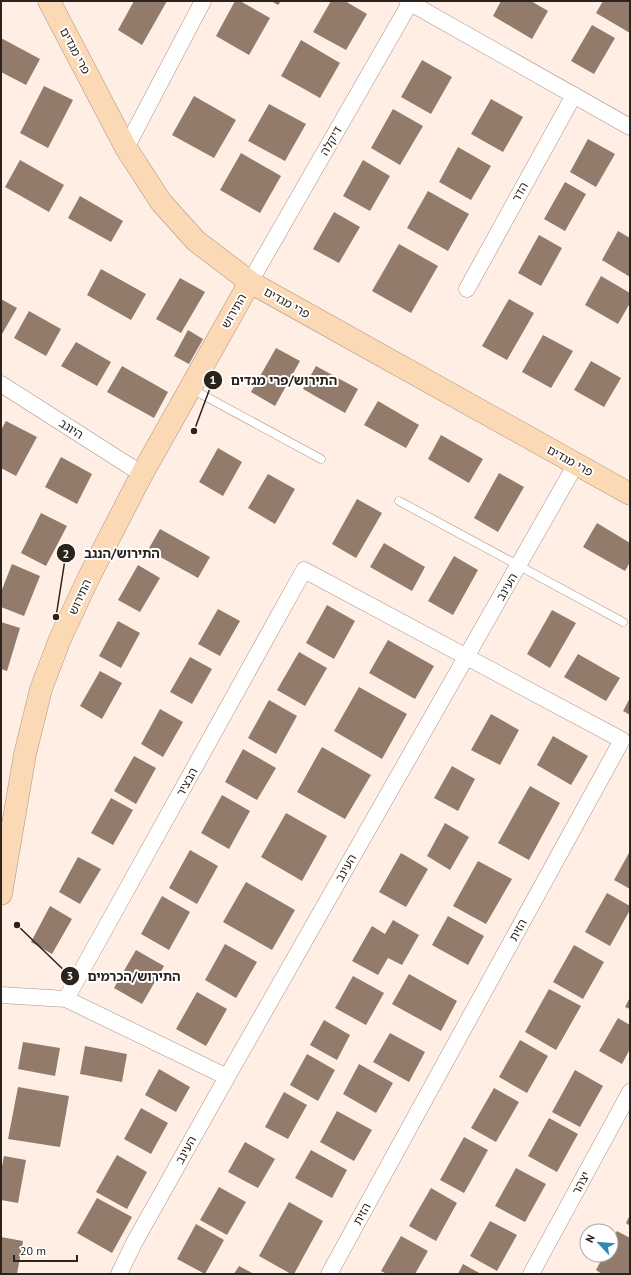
<svg xmlns="http://www.w3.org/2000/svg" width="631" height="1275" font-family="'PT Sans','Noto Sans Hebrew',sans-serif">
<style>
.building{fill:#927b6b}
.lines{fill:none;stroke-linecap:round;stroke-linejoin:round}
.lane-casing{stroke:#ab9383;stroke-width:9}
.street-casing{stroke:#ab9383;stroke-width:17}
.secondary-casing{stroke:#ab9383;stroke-width:23}
.lane{stroke:#fff;stroke-width:8}
.street{stroke:#fff;stroke-width:16}
.secondary{stroke:#fbd9b5;stroke-width:22}
.labels{text-anchor:middle;stroke-width:4;stroke-linejoin:round;paint-order:stroke}
.street-label{font-size:12px;fill:#2c231c;stroke:#fff}
.leader{fill:none;stroke:#2c231c;stroke-width:1.5}
.callout-dot{fill:#2c231c;stroke:#fff;stroke-width:1.5}
.mark-label{font-size:12px;text-anchor:middle;font-weight:bold;fill:#fff}
.callout-label{font-size:13px;text-anchor:middle;font-weight:bold;fill:#2c231c;stroke:#fff;stroke-width:4;stroke-linejoin:round;paint-order:stroke}
</style>
<rect width="100%" height="100%" fill="#feeee4"/>
<path class="building" d="M134,1H167L142,45L118,30Z
M235,1H240L270,18L249,55L216,36Z
M271,1H281L278,5Z
M331,1H345L367,14L346,50L313,32Z
M501,1H531L548,11L532,39L493,16Z
M603,1H630V33L596,13Z
M592,25L615,38L594,74L571,61Z
M1,38L40,59L26,85L1,72Z
M301,40L340,63L320,98L281,76Z
M422,60L452,77L431,114L401,97Z
M44,86L73,100L48,148L20,133Z
M194,96L236,120L214,158L172,135Z
M491,99L523,117L503,152L471,134Z
M269,104L306,124L285,161L248,141Z
M393,109L423,126L400,165L371,148Z
M588,139L615,154L596,187L570,172Z
M458,147L491,166L471,200L439,182Z
M241,153L281,176L260,213L220,190Z
M20,160L64,185L49,212L5,187Z
M363,160L390,176L370,211L343,196Z
M565,182L586,194L565,231L544,219Z
M428,191L469,214L448,251L407,228Z
M80,196L123,221L111,242L68,218Z
M334,212L360,227L339,263L313,249Z
M618,231L630,238V277L602,260Z
M539,235L562,248L541,286L518,273Z
M399,244L438,266L411,313L372,291Z
M101,269L146,294L131,320L87,295Z
M601,276L630,293V303L618,324L585,305Z
M180,278L205,292L181,333L156,319Z
M1,299L17,308L2,334H1Z
M509,299L534,313L507,360L482,346Z
M29,311L61,329L46,356L14,338Z
M188,330L203,339L189,364L174,356Z
M543,335L573,351L551,388L522,372Z
M76,342L111,362L97,386L61,366Z
M276,348L300,361L275,406L251,392Z
M591,361L621,378L604,407L574,390Z
M122,366L168,392L154,418L107,392Z
M316,366L358,389L345,413L303,389Z
M378,401L419,425L406,448L364,425Z
M6,421L37,437L16,476L1,468V430Z
M441,435L483,459L469,483L428,459Z
M218,448L242,462L223,496L199,482Z
M61,457L92,474L77,504L45,487Z
M499,473L524,487L498,532L474,518Z
M268,474L295,489L275,524L248,508Z
M357,499L382,513L356,558L332,544Z
M41,513L67,526L46,566L21,553Z
M597,523L630,543V562L625,571L583,547Z
M160,529L210,557L198,578L148,550Z
M384,543L425,567L412,591L370,567Z
M454,556L478,570L453,615L428,601Z
M12,564L40,576L24,616L1,607V592Z
M138,565L160,578L140,612L118,600Z
M327,605L355,621L334,659L306,643Z
M218,609L240,621L220,656L198,644Z
M552,610L576,623L550,668L527,654Z
M118,621L140,633L121,668L99,656Z
M1,622L20,628L7,671L1,669Z
M388,640L434,666L415,699L369,673Z
M299,652L327,668L305,706L277,690Z
M578,654L620,678L606,701L564,677Z
M190,657L212,669L192,704L170,692Z
M100,671L122,683L102,719L80,706Z
M359,687L407,714L382,759L334,731Z
M630,698V715L623,711Z
M269,700L297,716L276,754L248,738Z
M160,709L183,722L163,757L141,744Z
M491,714L519,730L500,765L471,750Z
M553,736L588,756L571,785L537,765Z
M322,747L371,775L345,819L297,792Z
M243,749L276,768L257,800L225,782Z
M134,756L156,768L136,804L114,791Z
M452,766L475,779L458,811L434,798Z
M530,786L560,803L529,860L498,843Z
M222,795L250,811L229,849L201,833Z
M111,798L133,810L113,845L91,833Z
M286,813L327,836L302,881L261,857Z
M445,823L469,837L450,870L427,856Z
M190,850L218,866L197,904L169,888Z
M630,851V889L614,880Z
M401,853L428,869L406,907L379,892Z
M78,857L101,869L80,904L59,892Z
M478,861L512,879L486,924L453,906Z
M246,882L295,910L272,950L223,922Z
M607,893L630,906V910L610,946L585,932Z
M162,896L190,912L169,950L141,934Z
M50,906L72,919L52,954L31,942Z
M448,916L484,936L468,965L432,945Z
M393,920L419,935L402,965L388,958L378,975L352,961L372,926L385,934Z
M225,944L257,962L236,998L205,980Z
M574,945L604,962L583,999L553,982Z
M136,950L164,966L142,1004L114,988Z
M409,974L457,1001L441,1031L392,1004Z
M353,976L384,993L366,1025L335,1008Z
M549,989L581,1006L556,1050L525,1032Z
M197,992L227,1009L206,1046L176,1029Z
M630,997V1009L625,1007Z
M618,1018L630,1025V1049L622,1064L599,1051Z
M324,1020L350,1035L337,1060L310,1045Z
M390,1033L425,1052L409,1082L373,1062Z
M520,1040L548,1056L527,1093L499,1077Z
M23,1042L60,1048L55,1076L18,1069Z
M85,1046L127,1054L122,1082L80,1074Z
M307,1054L335,1070L318,1101L290,1085Z
M359,1064L393,1083L376,1113L343,1094Z
M159,1069L190,1087L176,1112L145,1095Z
M575,1070L603,1086L580,1127L552,1112Z
M18,1087L69,1096L60,1147L8,1139Z
M494,1088L519,1102L496,1142L471,1128Z
M284,1092L307,1105L288,1139L265,1127Z
M141,1108L168,1123L151,1154L124,1139Z
M337,1111L372,1130L354,1161L320,1142Z
M549,1118L578,1134L557,1172L528,1156Z
M464,1137L488,1150L464,1193L440,1180Z
M245,1142L275,1159L258,1188L228,1172Z
M311,1150L347,1170L332,1198L295,1178Z
M117,1155L147,1172L127,1209L96,1192Z
M4,1156L26,1160L18,1203L1,1200V1171Z
M516,1168L546,1184L525,1222L495,1206Z
M219,1187L246,1202L227,1235L200,1220Z
M431,1188L457,1203L436,1241L409,1226Z
M97,1198L132,1217L112,1253L77,1233Z
M289,1202L323,1221L294,1274H291L259,1256Z
M630,1215V1226L626,1223Z
M490,1221L517,1235L497,1271L470,1256Z
M196,1224L224,1240L205,1274L177,1259Z
M617,1231L630,1238V1271L628,1274H602L596,1270L604,1255H611V1242Z
M401,1236L428,1251L415,1274H387L381,1271Z
M1,1237L23,1241L17,1274H1Z
M463,1264L481,1274H458Z
M239,1266L254,1274H234Z"/>
<g class="lines">
<g class="lane-casing">
<path id="lane" d="M190,388L321,459
M399,501L623,622"/>
</g>
<g class="street-casing">
<path id="street" d="M407,1L630,127
M126,148L203,1
M250,282L410,3
M467,289L574,95
M1,384L142,474
M1,995L66,999
M227,1077L66,999L304,570L622,740L329,1274
M119,1274L134,1243L227,1077L576,464
M531,1274L630,1092"/>
</g>
<g class="secondary-casing">
<path id="secondary" d="M49,1L126,148L161,202L196,241L250,282L630,494
M1,894L25,754L41,689L60,639L89,577L142,474L250,282"/>
</g>
<use href="#lane" class="lane"/>
<use href="#street" class="street"/>
<use href="#secondary" class="secondary"/>
</g>
<g class="labels">
<g class="street-label">
<text transform="translate(75 51) rotate(62)" y="4">פרי מגדים</text>
<text transform="translate(331 141) rotate(-60)" y="4">דיקלה</text>
<text transform="translate(520 192) rotate(-61)" y="4">הדר</text>
<text transform="translate(287 303) rotate(29)" y="4">פרי מגדים</text>
<text transform="translate(234 311) rotate(-60)" y="4">התירוש</text>
<text transform="translate(71 429) rotate(33)" y="4">היוגב</text>
<text transform="translate(570 461) rotate(29)" y="4">פרי מגדים</text>
<text transform="translate(507 587) rotate(-60)" y="4">העינב</text>
<text transform="translate(80 597) rotate(-65)" y="4">התירוש</text>
<text transform="translate(187 782) rotate(-61)" y="4">הבציר</text>
<text transform="translate(346 868) rotate(-60)" y="4">העינב</text>
<text transform="translate(518 930) rotate(-61)" y="4">הזית</text>
<text transform="translate(186 1150) rotate(-61)" y="4">העינב</text>
<text transform="translate(581 1183) rotate(-62)" y="4">יצהר</text>
<text transform="translate(362 1214) rotate(-61)" y="4">הזית</text>
</g>
</g>
<path class="leader" d="M194 431L213 380M56 617L66 553M17 925L70 976"/>
<g class="callout-dot">
<circle cx="194" cy="431" r="4"/>
<circle cx="56" cy="617" r="4"/>
<circle cx="17" cy="925" r="4"/>
<circle cx="213" cy="380" r="10"/>
<circle cx="66" cy="553" r="10"/>
<circle cx="70" cy="976" r="10"/>
</g>
<g class="mark-label">
<text x="213" y="384">1</text>
<text x="66" y="558">2</text>
<text x="70" y="980">3</text>
</g>
<g class="callout-label">
<text x="284" y="385">התירוש/פרי מגדים</text>
<text x="122" y="558">התירוש/הנגב</text>
<text x="134" y="981">התירוש/הכרמים</text>
</g>
<rect width="631" height="1275" fill="none" stroke="#2c231c" stroke-width="4"/>
<g transform="translate(599 1243) rotate(296)"><circle r="19" fill="#ffffff" stroke="#aba7a4"/>
<path d="M0-3L7 15L0 10L-7 15Z" fill="#3188b7"/>
<text y="-6" font-size="11" font-weight="bold" text-anchor="middle" fill="#2c231c">N</text>
</g>
<path d="M14 1255v6h63v-6" fill="none" stroke="#2c231c" stroke-width="2"/>
<text x="20" y="1255" font-size="12" fill="#2c231c" stroke="#ffffff" stroke-width="3" paint-order="stroke">20 m</text>
</svg>
